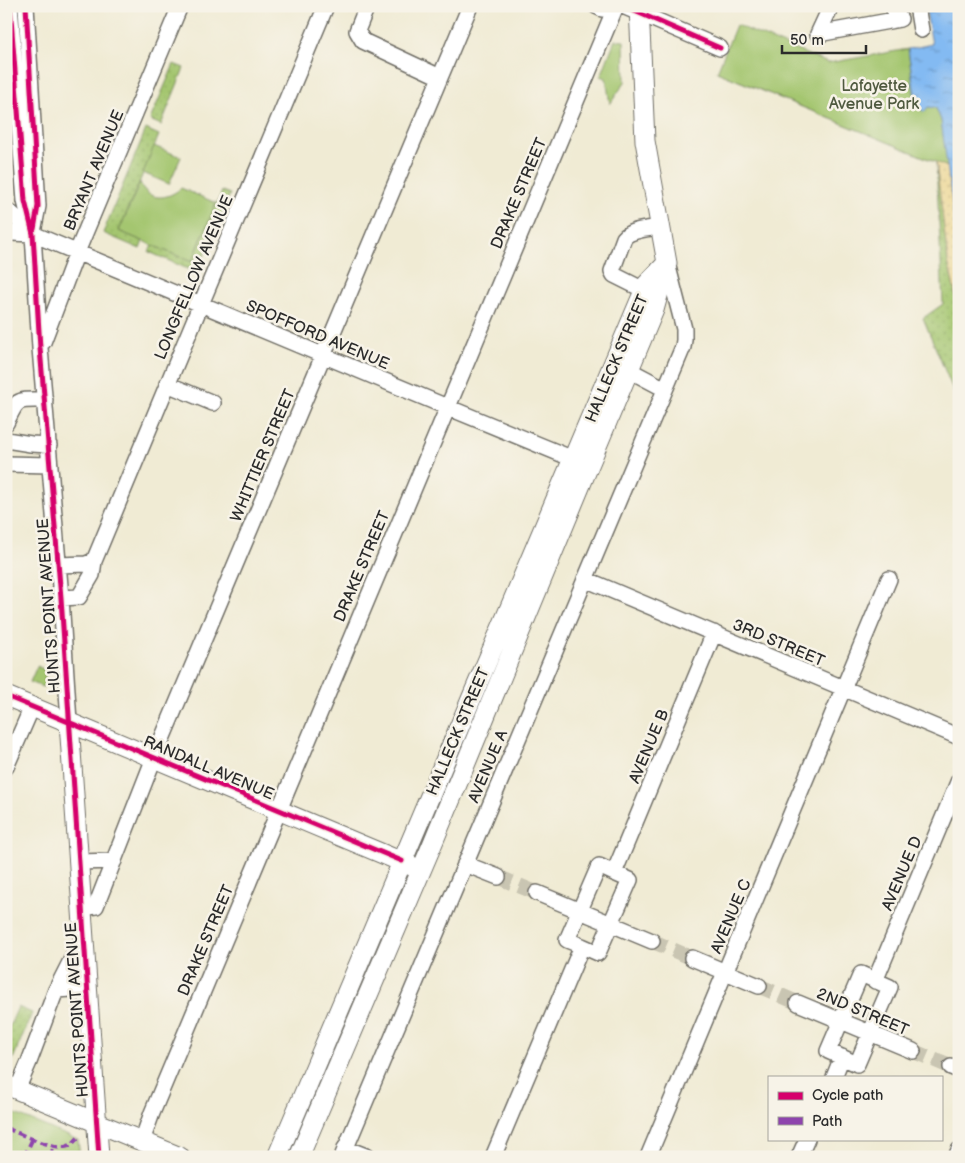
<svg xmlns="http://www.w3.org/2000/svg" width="965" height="1163" font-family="'Balsamiq Sans',sans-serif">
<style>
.grass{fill:url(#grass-dots);stroke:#68784d}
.sand{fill:url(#sand-dots);stroke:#8c8264}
.green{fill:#a4c66f;stroke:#68784d}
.water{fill:url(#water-ripples);stroke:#57728e}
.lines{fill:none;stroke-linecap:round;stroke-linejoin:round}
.minor-tunnel{stroke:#c9c5b2;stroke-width:15;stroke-dasharray:15 8;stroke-linecap:butt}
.minor-casing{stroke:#706e66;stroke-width:18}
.major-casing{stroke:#706e66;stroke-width:21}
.minor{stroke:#fff;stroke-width:15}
.major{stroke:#fff;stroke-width:19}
.quiet{stroke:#8e44ad;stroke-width:4;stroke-dasharray:8 4;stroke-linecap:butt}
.cycleway-casing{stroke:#f7f3e8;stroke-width:8}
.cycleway{stroke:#d6006c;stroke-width:5}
.labels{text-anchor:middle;stroke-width:5;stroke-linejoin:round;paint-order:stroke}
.park-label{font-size:16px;fill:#4f5a3f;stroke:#f7f3e8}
.street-label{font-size:16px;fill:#2b2b2b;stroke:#f7f3e8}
</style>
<defs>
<pattern id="grass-dots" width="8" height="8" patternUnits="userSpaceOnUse" patternTransform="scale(1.25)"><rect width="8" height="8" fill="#a4c66f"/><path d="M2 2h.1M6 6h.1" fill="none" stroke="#8daa60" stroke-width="1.8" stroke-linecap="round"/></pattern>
<pattern id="sand-dots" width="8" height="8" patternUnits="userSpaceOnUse" patternTransform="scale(1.25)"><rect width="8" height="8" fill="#eeda9e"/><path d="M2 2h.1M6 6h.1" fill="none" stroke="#cb8" stroke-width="1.8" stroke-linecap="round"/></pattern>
<pattern id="water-ripples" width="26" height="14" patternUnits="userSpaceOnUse" patternTransform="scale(1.25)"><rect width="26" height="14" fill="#83baf2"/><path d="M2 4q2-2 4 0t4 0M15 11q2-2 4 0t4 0" fill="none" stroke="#6b97c4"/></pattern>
</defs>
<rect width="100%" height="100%" fill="#f7f3e8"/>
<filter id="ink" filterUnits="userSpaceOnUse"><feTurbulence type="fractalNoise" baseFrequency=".02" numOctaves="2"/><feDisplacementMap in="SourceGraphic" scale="10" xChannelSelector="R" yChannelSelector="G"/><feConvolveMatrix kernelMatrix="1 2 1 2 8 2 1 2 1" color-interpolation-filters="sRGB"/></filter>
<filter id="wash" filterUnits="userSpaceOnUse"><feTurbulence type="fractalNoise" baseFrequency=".0096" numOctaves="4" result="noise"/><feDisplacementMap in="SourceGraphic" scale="20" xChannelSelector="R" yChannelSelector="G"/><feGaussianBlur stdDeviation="1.12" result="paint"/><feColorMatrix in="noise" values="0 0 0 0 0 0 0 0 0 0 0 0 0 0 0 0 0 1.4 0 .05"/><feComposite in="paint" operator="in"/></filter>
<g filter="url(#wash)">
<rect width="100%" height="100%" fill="#f0ebd4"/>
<path class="grass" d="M174,64L184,68L161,125L150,120Z
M721,70L948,167L937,163L948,261L959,311V404L923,318L943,304L936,162L717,72Z
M146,129L159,135L119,231L143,241L140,249L103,233Z
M222,191L230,194L197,273L149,252L152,245L192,262Z
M18,1007L32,1013L13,1059L6,1056V1034Z"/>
<path class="sand" d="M936,162L948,167L959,255V311L948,261Z"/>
<path class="green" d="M736,25L828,63L908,49L914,93L917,106L936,108L941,120L948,167L717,72Z
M615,40L624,41L625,82L610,104L606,78L601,76Z
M154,146L181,157L169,184L143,173Z
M140,182C147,202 168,200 181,188L216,203L192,262L119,231Z
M37,666L45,670V683L43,687L30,682Z
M6,1110L78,1140L80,1157H6Z"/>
<path class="water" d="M925,6H959V255L941,120L936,108L928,107L924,112L917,106L916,102L908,49L932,44Z"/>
</g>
<g filter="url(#ink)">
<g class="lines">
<path class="minor-tunnel" d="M498,877L537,893
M652,941L692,958
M759,986L798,1003
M913,1051L951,1067"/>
<g class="minor-casing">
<path id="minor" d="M10,6L25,201L33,234L40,348L61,598L69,722
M26,6L38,206L34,227
M367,6L357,31L363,41L440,77
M596,6L602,9L609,6
M623,6L720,48
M831,6L818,34L900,19L892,6
M917,6L921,30
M6,211L12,214L33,234L447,407L583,463
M6,231L11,233L33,234
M644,290L614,275L612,271L624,238C631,229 649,229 660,227
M43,342L77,252L180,6
M629,370L665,389
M167,384L213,403
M6,423C18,397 17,400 45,400
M6,440L31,444L49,445
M6,464L50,465
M58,565L86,564L94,561
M585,579L959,737
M61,598L79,597L92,575L94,561L201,304L326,6
M6,767L32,707
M79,862L114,861
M465,864L498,877
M537,893L652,941
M82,908L96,906L154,758L470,6
M582,946L598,953L630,880L614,873
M692,958L759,986
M861,974L890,987L857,1064L828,1051Z
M875,981L959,780
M56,990L87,988
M798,1003L913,1051
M951,1067L959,1070
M834,1077L842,1057
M17,1090L29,1062L56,990L84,935
M142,1141L152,1113L616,6
M345,1148L368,1157
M342,1157L683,347L684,340V329L667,263
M493,1157L582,946L567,940L599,866L614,873L714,633
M648,1157L889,579
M799,1157L807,1139
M956,1157L959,1150"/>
</g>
<g class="major-casing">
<path id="major" d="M6,696L414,867
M69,722L99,1157
M6,1085L180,1157
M277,1157L647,284L666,264
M299,1157L432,845L589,465L654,310L667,263L645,141L639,6"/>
</g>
<use href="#minor" class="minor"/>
<use href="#major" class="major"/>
<path class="quiet" d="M6,1128C20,1134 51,1148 65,1147C71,1146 74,1142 78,1138
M24,1157L33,1138
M52,1157L53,1144"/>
<g class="cycleway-casing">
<path id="cycleway" d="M10,6L25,201L33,234L40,348L61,598L99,1157
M26,6L38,206L34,229
M623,6L720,48
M6,696L402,861"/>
</g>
<use href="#cycleway" class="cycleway"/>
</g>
</g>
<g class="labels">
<g class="park-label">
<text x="874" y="91">Lafayette<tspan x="874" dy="18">Avenue Park</tspan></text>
</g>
<g class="street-label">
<text transform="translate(93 170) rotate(-67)" y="6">BRYANT AVENUE</text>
<text transform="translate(518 193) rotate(-67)" y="6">DRAKE STREET</text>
<text transform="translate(193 277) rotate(-67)" y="6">LONGFELLOW AVENUE</text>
<text transform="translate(318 334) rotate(23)" y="6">SPOFFORD AVENUE</text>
<text transform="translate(616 358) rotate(-67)" y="6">HALLECK STREET</text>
<text transform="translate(262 455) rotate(-67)" y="6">WHITTIER STREET</text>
<text transform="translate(361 566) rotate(-67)" y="6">DRAKE STREET</text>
<text transform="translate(48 606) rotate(-94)" y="6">HUNTS POINT AVENUE</text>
<text transform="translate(779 642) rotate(23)" y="6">3RD STREET</text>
<text transform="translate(457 731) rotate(-67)" y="6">HALLECK STREET</text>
<text transform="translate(648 746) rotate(-67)" y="6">AVENUE B</text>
<text transform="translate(487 766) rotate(-67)" y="6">AVENUE A</text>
<text transform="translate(209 767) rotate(23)" y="6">RANDALL AVENUE</text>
<text transform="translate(901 873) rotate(-67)" y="6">AVENUE D</text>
<text transform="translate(730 916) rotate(-67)" y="6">AVENUE C</text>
<text transform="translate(205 940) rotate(-67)" y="6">DRAKE STREET</text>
<text transform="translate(76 1010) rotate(-94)" y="6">HUNTS POINT AVENUE</text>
<text transform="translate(863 1011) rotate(23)" y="6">2ND STREET</text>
</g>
</g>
<rect width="965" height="1163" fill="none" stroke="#f7f3e8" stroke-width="25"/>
<rect x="768" y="1076" width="175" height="65" fill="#f7f3e8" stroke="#a5a39c"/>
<rect x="778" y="1092" width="25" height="8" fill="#d6006c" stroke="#a5a39c"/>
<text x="812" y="1100" font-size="15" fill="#2b2b2b">Cycle path</text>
<rect x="778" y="1117" width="25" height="8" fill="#8e44ad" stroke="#a5a39c"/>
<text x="812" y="1126" font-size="15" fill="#2b2b2b">Path</text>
<path d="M782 45v8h84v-8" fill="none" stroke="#2b2b2b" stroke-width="2.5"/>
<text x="790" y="45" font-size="15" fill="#2b2b2b" stroke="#f7f3e8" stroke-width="4" paint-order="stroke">50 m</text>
</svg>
